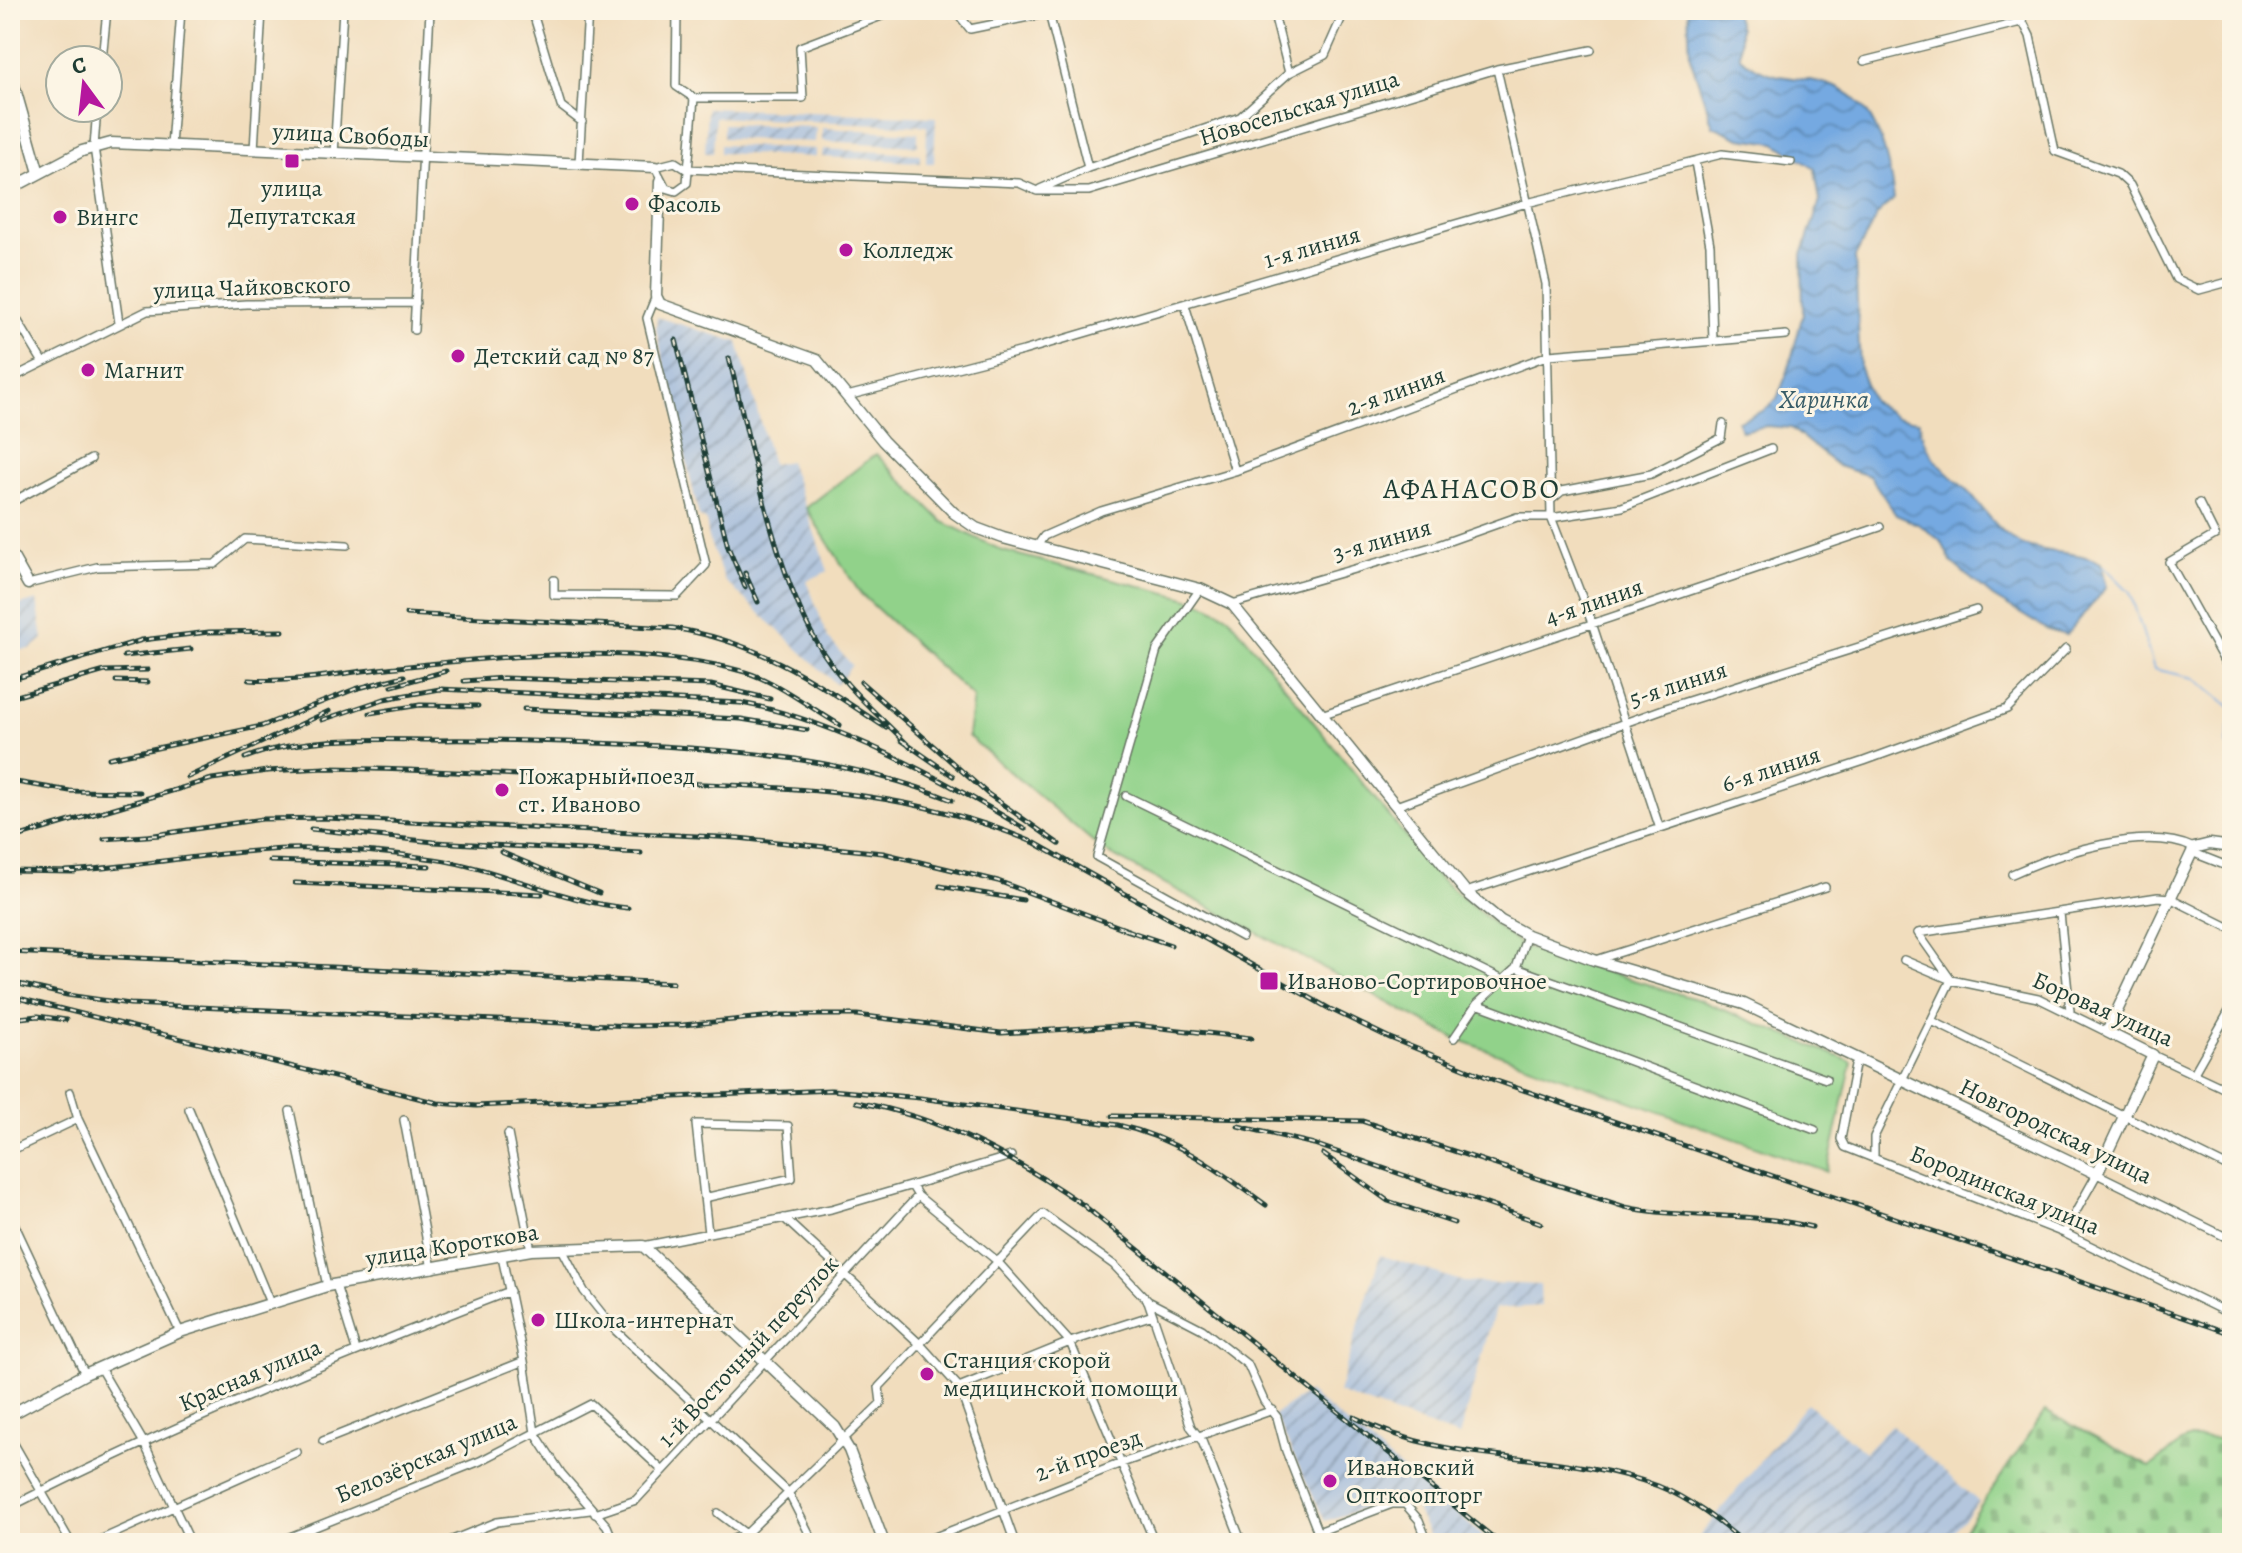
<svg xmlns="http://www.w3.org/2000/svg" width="2242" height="1553" font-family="Alegreya,serif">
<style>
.industrial{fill:url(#industrial-furrows)}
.green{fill:#91d28a;stroke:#58885f;stroke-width:2}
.cemetery{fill:url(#cemetery-stones);stroke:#58885f;stroke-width:2}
.water{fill:url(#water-waves);stroke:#4a738a;stroke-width:2}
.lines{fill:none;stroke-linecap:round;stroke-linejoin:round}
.stream{stroke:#74a9e1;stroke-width:2}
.street-casing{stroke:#687564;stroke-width:10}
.secondary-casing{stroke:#687564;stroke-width:13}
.street{stroke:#fff;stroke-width:7}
.secondary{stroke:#fff;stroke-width:10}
.rail-casing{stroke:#1f3d34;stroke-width:5}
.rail{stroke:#fcf5e5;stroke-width:2;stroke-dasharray:6;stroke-linecap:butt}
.poi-dot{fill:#b5179e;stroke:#fcf5e5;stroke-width:3}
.labels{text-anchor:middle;stroke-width:6;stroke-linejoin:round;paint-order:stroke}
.street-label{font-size:24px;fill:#1f3d34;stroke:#fcf5e5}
.poi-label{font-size:24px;fill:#1f3d34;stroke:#fcf5e5;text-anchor:start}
.water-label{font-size:26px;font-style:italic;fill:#395d68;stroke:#fcf5e5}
.quarter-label{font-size:28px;letter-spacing:2px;fill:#1f3d34;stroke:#fcf5e5}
</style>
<defs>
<pattern id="industrial-furrows" width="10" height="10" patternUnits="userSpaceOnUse" patternTransform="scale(2)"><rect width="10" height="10" fill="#b4c6dd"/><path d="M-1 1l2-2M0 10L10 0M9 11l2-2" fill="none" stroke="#92a2b4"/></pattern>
<pattern id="cemetery-stones" width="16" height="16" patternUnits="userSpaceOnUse" patternTransform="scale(2)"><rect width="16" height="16" fill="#91d28a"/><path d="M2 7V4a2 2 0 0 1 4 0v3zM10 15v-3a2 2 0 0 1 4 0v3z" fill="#76ac72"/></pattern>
<pattern id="water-waves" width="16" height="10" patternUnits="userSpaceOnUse" patternTransform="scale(2)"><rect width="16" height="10" fill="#74a9e1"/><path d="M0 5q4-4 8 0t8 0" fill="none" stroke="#5f8bb7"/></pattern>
</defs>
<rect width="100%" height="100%" fill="#fcf5e5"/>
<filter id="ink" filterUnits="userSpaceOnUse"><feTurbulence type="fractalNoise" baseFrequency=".0125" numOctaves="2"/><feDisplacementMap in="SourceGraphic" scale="16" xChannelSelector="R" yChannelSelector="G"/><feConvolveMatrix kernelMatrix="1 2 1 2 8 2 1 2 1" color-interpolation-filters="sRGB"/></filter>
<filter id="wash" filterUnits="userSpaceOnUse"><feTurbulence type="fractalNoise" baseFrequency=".006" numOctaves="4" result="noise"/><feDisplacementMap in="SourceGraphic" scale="32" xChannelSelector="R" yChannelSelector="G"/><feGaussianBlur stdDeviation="1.8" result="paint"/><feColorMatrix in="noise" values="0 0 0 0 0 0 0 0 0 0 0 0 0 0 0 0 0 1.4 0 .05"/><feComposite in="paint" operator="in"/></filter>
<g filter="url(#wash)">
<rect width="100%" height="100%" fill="#f1ddbd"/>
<path class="industrial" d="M707,108L936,117L934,163H926L927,126L715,117L713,153H705Z
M723,124L816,127L815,142L723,138Z
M822,128L918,133V146L822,141Z
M720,145L816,149V157L720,153Z
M823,149L920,154V162L822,157Z
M657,317L738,342L772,464L789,461L828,571L807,581L828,638L852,665L837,685L725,581L707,535V522L699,516L656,329Z
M37,600L43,639L31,649L10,651V608Z
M1380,1255L1464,1282L1540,1285L1541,1306L1495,1309L1459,1437L1338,1393Z
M1308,1392L1492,1543H1433L1415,1508L1399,1497L1325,1521L1274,1415Z
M1807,1403L1865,1452L1891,1425L1979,1502L1944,1543H1694Z"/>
<path class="green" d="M876,454L943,522L1003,551L1175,595L1203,603L1228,616L1439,878L1521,946L1699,1000L1852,1062L1827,1172L1454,1038L1104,851L968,736L973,697L860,593L806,508Z"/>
<path class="cemetery" d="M2045,1411L2150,1467L2187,1438L2232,1439V1543H1956Z"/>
<path class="water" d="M1688,10H1734L1740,28V57C1778,87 1802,72 1838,88C1878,106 1889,160 1894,199L1877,215L1855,257L1860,368L1872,401L1897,417L1919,421C1925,460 1946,469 1971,495C1986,512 2001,536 2024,545C2050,555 2078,550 2101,563L2107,587L2066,635L2048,630L1993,597L1951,562L1942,542L1920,525L1896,515L1870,476L1838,466L1791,428L1766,426L1741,431L1738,421L1763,411L1777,399L1788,371L1803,314L1802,255L1820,201L1815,169L1775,143L1740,138L1713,126L1690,57Z"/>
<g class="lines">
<path class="stream" d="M2100,569L2104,566L2130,592L2154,669L2194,678L2232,708
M2232,711L2227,746L2232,747
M2232,779V783"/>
</g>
</g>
<g filter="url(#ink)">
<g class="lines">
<g class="street-casing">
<path id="street" d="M532,10L561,106L582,122
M677,10L676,86L694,98L687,183L676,191L666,188L655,167L675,162L686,169
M955,10L970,29L1049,13L1088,168L1040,189
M2017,10L2030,36L2055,151L2118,174L2130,185L2176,279L2199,290L2232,281
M102,60L107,10
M1864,61L2021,22
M1497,69L1546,284L1551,517L1592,623L1659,826
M1289,73L1325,55L1345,10
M694,98H803L800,47L897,10
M97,108L94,147L119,323
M171,146L181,10
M254,150L262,10
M334,154L343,10
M1695,162L1710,245L1713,341
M579,163L588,10
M1088,168L1240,117L1289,73L1273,10
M686,169L1019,183L1037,191H1089L1497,69L1591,50
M1185,305L1235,471
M10,308L42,361
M414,330L430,10
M10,379L147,311L246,304L416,303
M847,396L1023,351L1527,203L1722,154L1791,162
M1550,501L1562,491L1651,474L1721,438L1723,424
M10,503L91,459
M2199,503L2215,535L2169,562L2232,675
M1037,546L1044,536L1101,511L1235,471L1549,355L1786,335
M554,580V595L677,596L706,565L647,318L656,296
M28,584L97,567L215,564L245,539L347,545
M1200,589L1157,650L1097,857L1242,937
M1232,604L1438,545L1517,517H1557L1622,507L1771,449
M1321,715L1880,527
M1126,796L1503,980
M1396,806L1666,708L1976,610
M2194,853L2232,868
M2012,874C2059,853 2145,825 2194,848
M1466,892L1864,761L2007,709L2066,649
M2060,913L2070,1011
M1596,960L1825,887
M1516,968L1826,1079
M1477,1004L1815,1130
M1932,1021L2232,1169
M2107,1032L2038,998L1951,980L1918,933L2158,897L2170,898L2232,929
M1454,1038L1477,1004L1516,968L1527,935
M2153,1055L2232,1092
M1861,1060L1855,1065L1841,1139L1845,1147L2064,1233L2232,1315
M2194,1073L2232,1006
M70,1092L78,1119L180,1332
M189,1109L270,1303
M290,1111L327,1286
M404,1120L432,1269
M508,1134L531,1250
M10,1151L78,1119
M1874,1155V1137L1951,980L1904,960
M912,1186L918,1196L996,1260L1070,1342L1155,1543
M704,1198L792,1178L788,1126L696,1124L708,1233
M10,1215L85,1374
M784,1218L921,1345L959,1387L1015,1543
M2064,1233L2097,1174L2232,1240
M643,1246L831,1209L1011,1156
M562,1249L584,1291L615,1330L788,1492L814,1543
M502,1257L524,1361L535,1433L561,1473L607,1526L614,1543
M336,1285L356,1350
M1148,1301L1191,1427L1202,1441L1242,1543
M100,1368L144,1443L191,1543
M959,1387L1070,1342L1153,1315
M10,1437L71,1543
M323,1441L524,1361
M10,1507C172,1425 341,1356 510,1291
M718,1513L746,1534
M595,1514L636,1500L918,1196
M93,1543L297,1452
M275,1543L480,1461L591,1404L663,1471
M445,1543L497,1522L590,1510
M724,1543L746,1534L881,1403L879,1387L1043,1214L1114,1265L1148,1301L1202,1329L1248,1365L1264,1401L1277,1417L1286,1451L1322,1543
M920,1543L1119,1464L1273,1410
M1289,1543L1392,1504H1405L1419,1520L1428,1543"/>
</g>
<g class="secondary-casing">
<path id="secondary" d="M10,71L39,173
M660,181L656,296L660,304L817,360L883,441L954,513L976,528L1003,538L1200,589L1232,604L1466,892L1501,921L1527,935L1594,960L1744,1004L2097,1174L2153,1055L2107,1032L2194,848L2210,844L2232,847
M10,189L82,151L111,143L655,167
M10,552L28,584
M10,1415L85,1374L180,1332L327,1286L531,1250L643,1246L835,1427L849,1450L884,1543"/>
</g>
<use href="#street" class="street"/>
<use href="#secondary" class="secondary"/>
<g class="rail-casing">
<path id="rail" d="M676,340L728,547L745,587
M729,358C752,447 772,564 817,643C840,683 878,714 910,747
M745,573L758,602
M406,614L672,628C758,641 815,681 886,728
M124,656L191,649
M10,680L142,640L209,632L283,631
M249,680C295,683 341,673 388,668C496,657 638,642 745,672C778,682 810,708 840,725
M116,681L148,682
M464,681L503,678L711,685L770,699
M861,682L988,794L1059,844
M392,686L446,671
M10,698L105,671L148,670
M524,709L741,719L807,730
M370,713L420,705L478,706
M322,720L384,699L440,689L741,703C831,718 947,781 1025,829
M901,740L953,776
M109,758L262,726L355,689L404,676
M245,758C305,735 373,740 437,740C506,739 574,742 643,745C750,751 852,760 952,800
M188,777L329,711
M10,781L70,791L140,792
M311,829L434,842L641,853
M148,836L262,819L326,818L738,838L883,853L998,881L1133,932
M10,839L212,779L267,771L325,768C429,769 532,776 636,781C780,788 899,785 1035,843L1330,1009L1390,1038L1494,1080L2232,1334
M104,839L160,835
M501,852L599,893
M270,861L429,866
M10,871L75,872
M65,871C139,867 214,851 289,849C337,848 386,852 434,859C501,869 561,902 628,908
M295,883L542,894
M940,886L1023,900
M1123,929L1171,945
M10,952L673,983
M10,982L67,995L130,1004L632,1026L683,1025L784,1015H857L1001,1033L1135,1025L1251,1038
M10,996L438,1103L476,1106L831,1090L920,1098L1118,1125C1176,1138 1218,1170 1266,1205
M10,1019L38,1016L66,1020
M856,1102C944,1118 1009,1155 1082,1204L1500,1543
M1112,1116L1362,1121L1625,1207C1688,1220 1747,1211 1812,1227
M1238,1126L1314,1144L1541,1223
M1323,1154L1388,1201L1454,1223
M1354,1417C1452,1468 1559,1448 1658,1486C1691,1499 1718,1521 1745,1543"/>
</g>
<use href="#rail" class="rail"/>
</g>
</g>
<g class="poi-dot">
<rect x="284" y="153" width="16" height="16" rx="4"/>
<circle cx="632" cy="204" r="8"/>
<circle cx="60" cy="217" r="8"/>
<circle cx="846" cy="250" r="8"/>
<circle cx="458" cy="356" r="8"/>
<circle cx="88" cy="370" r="8"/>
<circle cx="502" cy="790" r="8"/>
<rect x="1259" y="971" width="20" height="20" rx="4"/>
<circle cx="538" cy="1320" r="8"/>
<circle cx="927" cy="1374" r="8"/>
<circle cx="1330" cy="1481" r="8"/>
</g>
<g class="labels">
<g class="street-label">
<text transform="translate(1299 108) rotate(-17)" y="8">Новосельская улица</text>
<text transform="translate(351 135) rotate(3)" y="8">улица Свободы</text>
<text transform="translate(1312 247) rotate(-16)" y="8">1-я линия</text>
<text transform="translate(252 287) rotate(-2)" y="8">улица Чайковского</text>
<text transform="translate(1396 391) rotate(-20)" y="8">2-я линия</text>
<text transform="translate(1382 540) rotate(-16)" y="8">3-я линия</text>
<text transform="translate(1594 602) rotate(-19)" y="8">4-я линия</text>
<text transform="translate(1678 684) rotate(-18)" y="8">5-я линия</text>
<text transform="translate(1771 769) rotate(-18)" y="8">6-я линия</text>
<text transform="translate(2103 1009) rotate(24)" y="8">Боровая улица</text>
<text transform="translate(2056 1131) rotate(26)" y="8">Новгородская улица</text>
<text transform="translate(2005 1190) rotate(22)" y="8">Бородинская улица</text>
<text transform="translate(452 1245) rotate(-9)" y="8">улица Короткова</text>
<text transform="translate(748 1351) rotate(-47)" y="8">1-й Восточный переулок</text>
<text transform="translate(250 1375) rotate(-23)" y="8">Красная улица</text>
<text transform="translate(1088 1455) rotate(-20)" y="8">2-й проезд</text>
<text transform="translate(426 1458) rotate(-23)" y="8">Белозёрская улица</text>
</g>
<g class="poi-label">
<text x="292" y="196" text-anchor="middle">улица<tspan x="292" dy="28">Депутатская</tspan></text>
<text x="648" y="212">Фасоль</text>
<text x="76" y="225">Вингс</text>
<text x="862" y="258">Колледж</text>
<text x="474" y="364">Детский сад № 87</text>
<text x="104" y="378">Магнит</text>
<text x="518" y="784">Пожарный поезд<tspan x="518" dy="28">ст. Иваново</tspan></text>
<text x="1287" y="989">Иваново-Сортировочное</text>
<text x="554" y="1328">Школа-интернат</text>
<text x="943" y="1368">Станция скорой<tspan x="943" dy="28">медицинской помощи</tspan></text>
<text x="1346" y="1475">Ивановский<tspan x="1346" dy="28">Опткоопторг</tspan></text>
</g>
<g class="water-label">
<text x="1824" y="408">Харинка</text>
</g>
<g class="quarter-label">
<text x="1472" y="498">АФАНАСОВО</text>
</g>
</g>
<rect width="2242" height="1553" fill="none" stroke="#fcf5e5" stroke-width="40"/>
<g transform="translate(84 84) rotate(345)"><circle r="38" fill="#fcf5e5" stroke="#a4ab9e" stroke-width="2"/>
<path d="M0-6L14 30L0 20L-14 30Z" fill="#b5179e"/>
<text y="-12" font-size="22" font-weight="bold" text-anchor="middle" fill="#1f3d34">С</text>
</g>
</svg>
